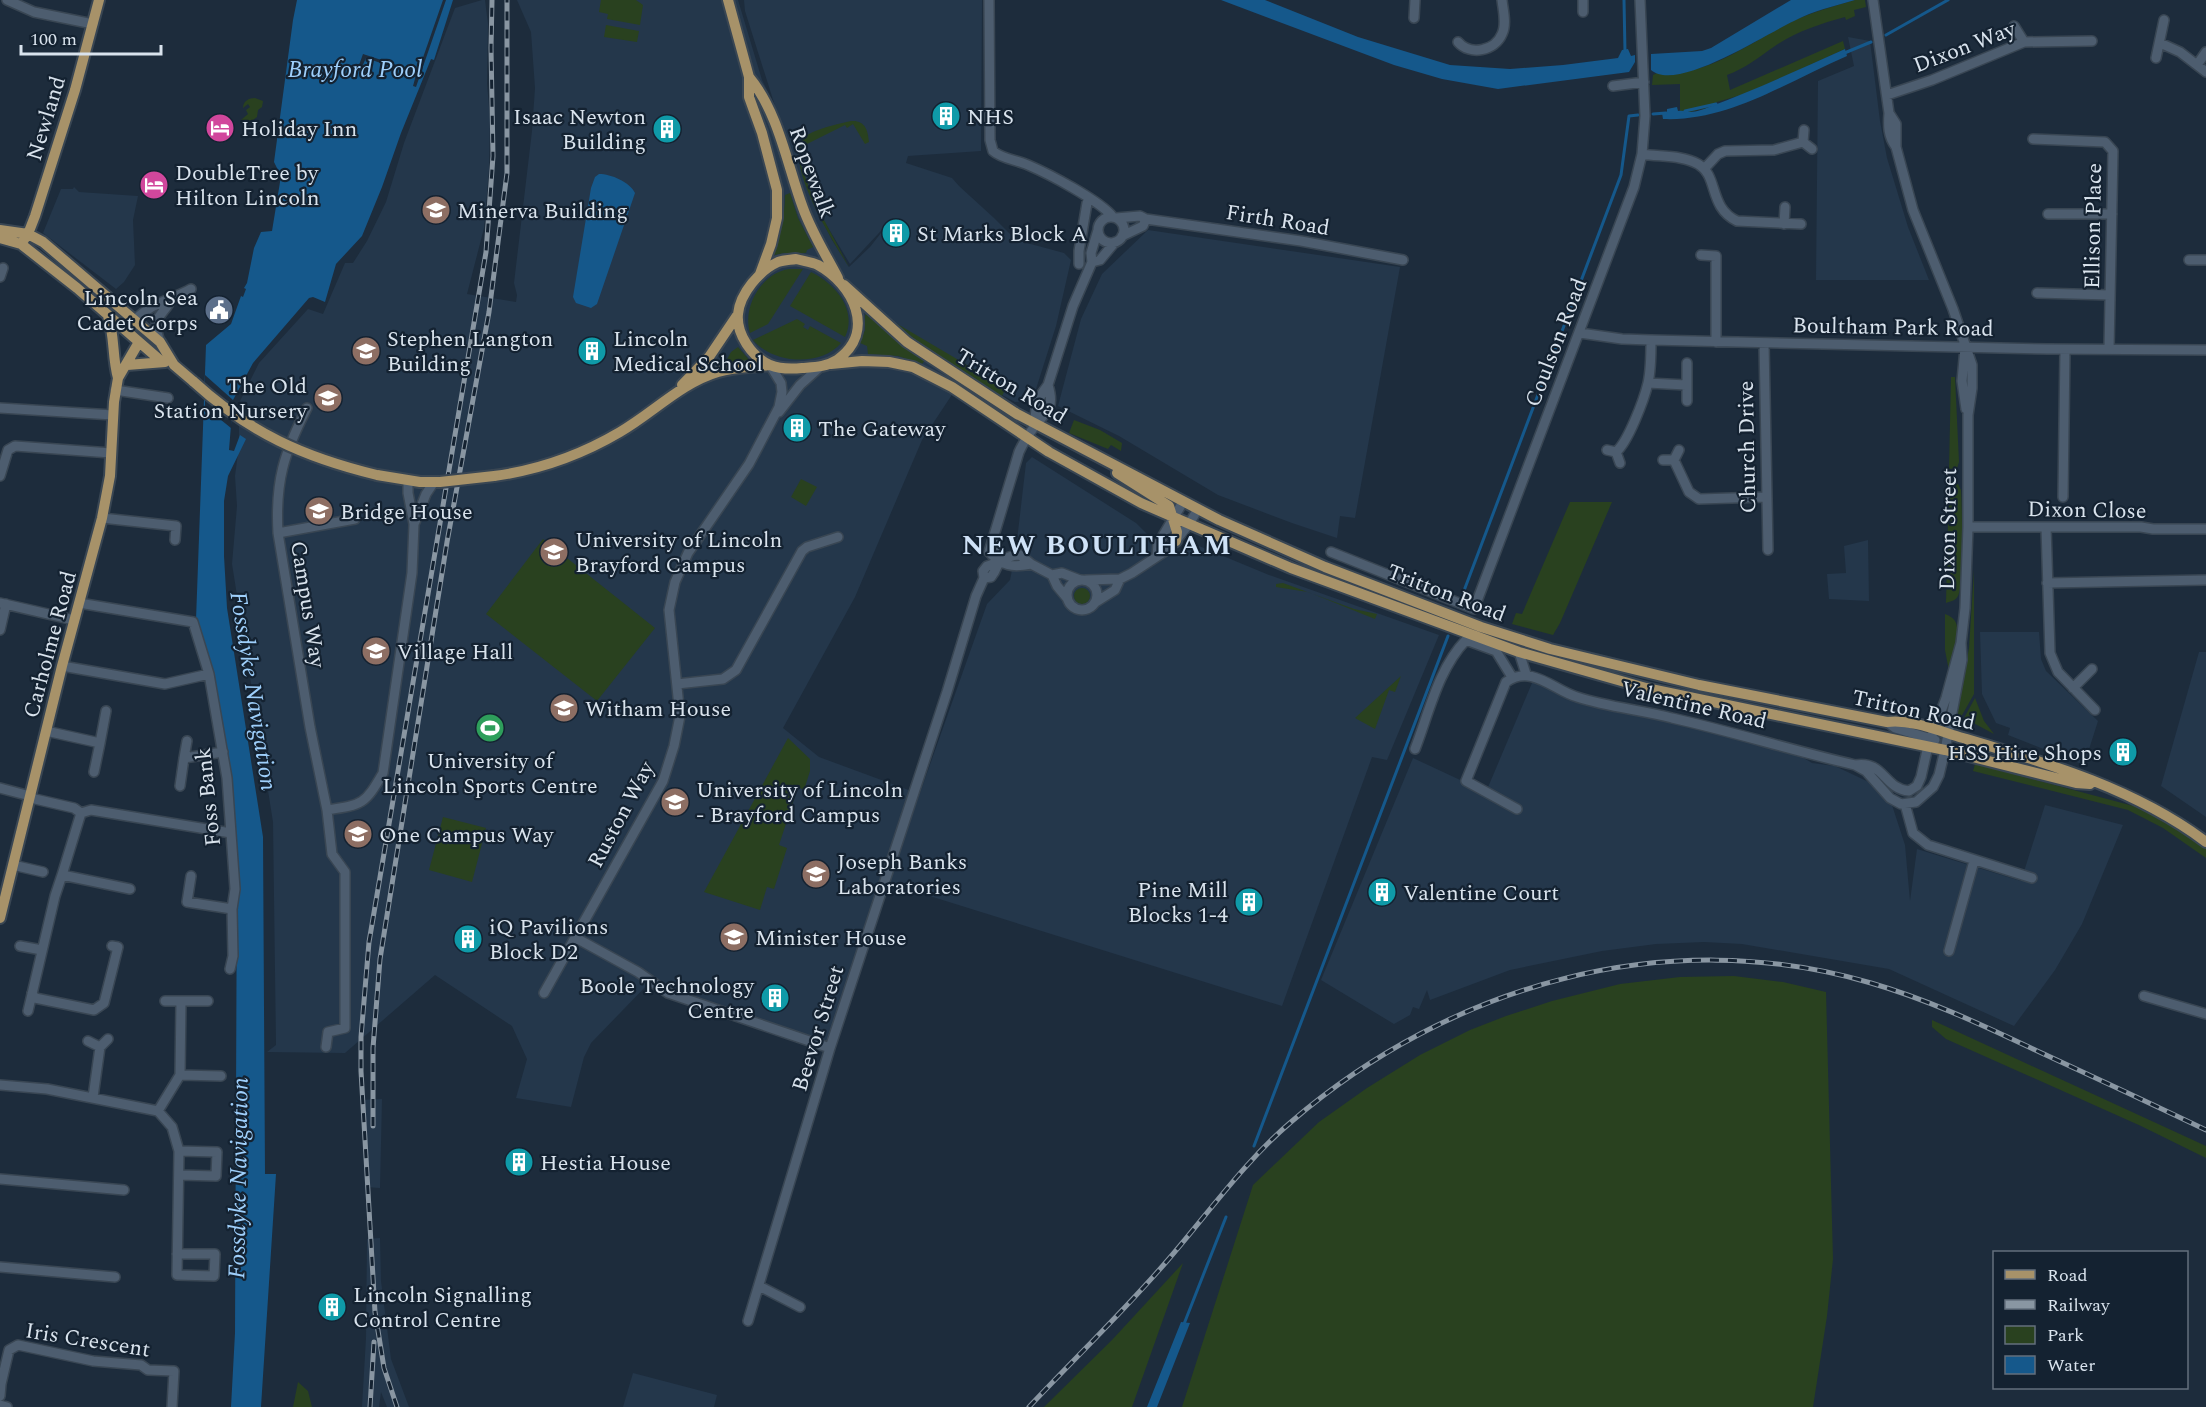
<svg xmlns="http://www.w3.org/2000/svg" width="2206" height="1407" font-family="Spectral,serif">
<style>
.built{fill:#24374b;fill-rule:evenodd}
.green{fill:#29411f}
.water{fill:#15588b}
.pier{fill:#1d2c3c}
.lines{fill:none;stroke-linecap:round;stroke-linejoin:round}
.stream{stroke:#15588b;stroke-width:3}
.minor-casing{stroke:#394653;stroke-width:12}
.major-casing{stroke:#394653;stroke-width:14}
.minor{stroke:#4d5d6f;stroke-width:9}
.major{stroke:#a79269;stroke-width:10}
.rail-casing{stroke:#8996a2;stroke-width:5}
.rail{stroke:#142231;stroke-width:3;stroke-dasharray:9;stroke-linecap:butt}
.major-bridge-casing{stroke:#394653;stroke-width:14;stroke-linecap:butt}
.major-bridge{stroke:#a79269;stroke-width:10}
.labels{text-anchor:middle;stroke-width:4.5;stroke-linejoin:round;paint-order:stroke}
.street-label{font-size:22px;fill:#d9e3ed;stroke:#142231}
.poi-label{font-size:22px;fill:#d9e3ed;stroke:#142231;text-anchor:start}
.water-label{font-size:24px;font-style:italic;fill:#9ecffb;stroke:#142231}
.district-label{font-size:28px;font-weight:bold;letter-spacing:1.5px;fill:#cfe2f7;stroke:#142231}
</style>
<rect width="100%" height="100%" fill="#1d2c3c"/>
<path class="built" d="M482,0H485L488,24L487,84L490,118L489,170L484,228L467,294L516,302L517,295L514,283L532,131L535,88L531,32L517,0H738L762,80L775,106L745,11L744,0H982L981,151L908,156L906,163L952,178L959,186L994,218L1016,240L1064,253L1071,260L1056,326L1036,389L1037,395L1027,401L1015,402L965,375L922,440L855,597L783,728L819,757L914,792L830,1048L650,982L591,1043L584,1057L571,1107L516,1098L527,1059L512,1026L435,975L345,1053L267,1052L276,1045L273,822L232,564L237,506L235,476L239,446V403L259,363L308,309L323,314L345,263H353L367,241L386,202L404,143L455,8ZM815,206L850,264L892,219L870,247L849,267L832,240Z
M1848,37L1870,41L1880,121L1887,158L1908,227L1929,280H1816L1818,81L1854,66Z
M74,187L79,192L138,196L133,220L135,265L124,282L116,289L43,233L61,189H73Z
M1148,230L1400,267L1355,518L1340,516L1337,538L1292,523L1218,495L1119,436L1058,406L1081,319L1102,274Z
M1032,457L1136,523L1162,549L1173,555L1199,546L1269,575L1439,635L1387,760L1372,757L1282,1006L888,883L987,604L1010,580L1016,549L1026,463Z
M1868,540L1869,601L1829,599L1827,574L1846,573L1844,546Z
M1980,632H2039L2041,659L2046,671L2098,721L2084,765L2008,735L2010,728L1996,723L1982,694Z
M2199,652H2206V817L2161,786Z
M1532,683H1539L1580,703L1653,717L1789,752L1802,757L1812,763L1835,766L1875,785L1892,805L1905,845L1910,901L1917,849L2021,881L2045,805L2123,825L2082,924L2055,970L2014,1026L1889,969L1742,944L1704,942L1656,944L1602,951L1510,970L1430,1000L1427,990L1419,1009L1413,1007L1410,1015L1394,1024L1321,980L1413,758L1486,792Z
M382,1099L380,1188L366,1187L361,1100Z
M380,1238L381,1281L391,1359L409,1407H387L381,1392L379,1407H362L366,1338L367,1239Z
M633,1373L717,1395L714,1407H623Z"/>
<path class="green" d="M601,0H636L643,5L640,25L607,19L608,14L599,12Z
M1855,0H1865L1866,7L1854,10L1855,16L1846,20L1845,17C1820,24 1797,31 1775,46C1759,57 1746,68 1727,75L1730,90L1843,41L1845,49L1748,93L1717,102L1710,107L1690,112L1680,111V84L1652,85L1653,75L1657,73C1707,78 1750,42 1793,21C1813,12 1834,6 1855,0Z
M606,25L639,31L637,42L604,37Z
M255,98L263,101L262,107L258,110L257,117L244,127L241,120L248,114L246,110L250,107L248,104L243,108C243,101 249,98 255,98Z
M851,121C865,120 868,130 869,142L865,144L853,124L847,128L845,125L801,147L798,157L814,201L849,267C835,245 782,162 804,138C810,130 841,123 851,121Z
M790,193L798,218L813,247L807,250L806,253H784L770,256C780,236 785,217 785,195Z
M789,269H803L768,324L750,333C742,306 762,273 789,269Z
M811,272C834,283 858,309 845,337L790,306Z
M868,313L903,344L925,360L922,364L898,356L868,354L867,346L860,343L865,330V315Z
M797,319L805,324L803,327L808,330L810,326L841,343C821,367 773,364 753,340Z
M889,319L1006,388L1002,396L933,353Z
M738,347L751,362L724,365L731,352Z
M1951,377H1955L1959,462L1957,468L1949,469Z
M1074,420L1100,430L1122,443L1121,451L1111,445L1108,449L1069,433Z
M801,479L817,487L806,506L791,497Z
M1949,480L1958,484L1961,490C1962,505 1964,586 1958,596C1955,601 1951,601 1946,603Z
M1570,502H1612L1560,623L1553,635L1512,624L1516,613L1522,614Z
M543,539L655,628L597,701L486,614Z
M1974,570V694L1961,717L1958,716V711L1969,648Z
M1283,583L1354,609L1377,614L1375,619L1308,592L1276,587V584Z
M1074 596a8 8 0 1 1 16 0a8 8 0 1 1-16 0Z
M1945,614C1950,616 1954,618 1956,623C1962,637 1945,696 1938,710H1936L1944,691L1949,671L1945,650Z
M1401,676L1395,692L1389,690L1375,729L1355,718Z
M1975,698L1984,721L1994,734L1964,718Z
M788,738L810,759V771L804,790L798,787L779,845L787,848L774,889L767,887L760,910L704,892Z
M1975,764L2141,808C2164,819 2186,832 2206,848V858L2163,828L2128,810L1973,771Z
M443,817L486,828L472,882L429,870Z
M1734,976L1783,982L1826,992L1833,1259L1827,1316L1813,1407H1182L1253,1185L1319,1122L1367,1088L1420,1055L1470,1030L1506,1016L1552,1001L1620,984L1680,977Z
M1932,1020L2206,1146V1158L2141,1126L1946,1039L1932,1027Z
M1183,1263L1132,1407H1044L1112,1340Z
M298,1382L308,1391L312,1407H293Z"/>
<path class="water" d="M297,0H453L434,60L431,59L401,133L382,187L362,236L336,264L325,302L313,297L309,298L253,363L233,400L229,450L234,451L240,435L246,439L228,476L224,501V556L227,608L263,837L265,1174H276L261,1407H231L235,1333L237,863L196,620L206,345L231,324L241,296L243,297L246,289L244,288L247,283L254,248L261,232L272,231L281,176L274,162L293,20Z
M1221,0H1265L1358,37L1450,65L1510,69L1563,65L1618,58L1622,50L1628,49L1631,56L1635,55V62L1629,72L1498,89L1442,79L1394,65Z
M1791,0H1855C1834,6 1813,11 1794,21C1767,33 1677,93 1651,70V54L1702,51L1711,48Z
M1845,49L1847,56C1788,81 1729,122 1663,119L1662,113L1667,112V109L1677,107L1678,111C1684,110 1686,112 1691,112C1696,112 1704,109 1709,107C1755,90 1800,69 1845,49Z
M599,174C611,174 630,182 635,193L597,304L591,308L576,303L573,297L591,188L595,177Z
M1181,1322L1190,1323L1157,1407H1147Z"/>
<path class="pier" d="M443,0H446L416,87L413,86L416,75L366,58L361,69L358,68L363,54L418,72Z
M205,375L233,400L231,428L205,407Z"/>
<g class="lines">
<path class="stream" d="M1624,0L1625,52
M1886,35L1948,0
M1842,54L1871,42
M1685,111L1716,104
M1653,114L1666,113
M1462,596L1621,175L1629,116L1638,115
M1254,1146L1448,636
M1184,1324L1226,1217"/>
<g class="minor-casing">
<path id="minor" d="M7,0L34,12L93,24
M989,0L990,140L993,151C1002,159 1017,160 1028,165C1049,174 1099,200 1113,217
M1583,0V12
M1873,0L1889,113C1888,126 1888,136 1896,147
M1414,18L1415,0
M2014,26L2024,42
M1458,42C1470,56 1495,51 1502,34C1507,24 1503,10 1502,0
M2160,43L2180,52L2206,72
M2156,58L2164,20
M2197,65L2206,52
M1613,86L1644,82
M1887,95L1932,80L2024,42L2092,41
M1804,130L1803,142L1812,149
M2033,139L2105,142L2113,151L2109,349
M1642,154C1660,157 1682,155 1698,164C1719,176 1708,207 1737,221L1801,224
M1704,169L1718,154L1725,151L1774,150L1803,142
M2048,214H2112
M1098 230a13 13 0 1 1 26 0a13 13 0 1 1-26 0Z
M1116,218L1140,216L1146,219L1301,241L1403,260
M1784,224L1785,207
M1122,236L1143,226L1146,219
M1701,255L1716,256V342
M2189,260H2206
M1092,262L1091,253L1098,230
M1079,264V251L1087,203
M0,277L3,268
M2037,293L2110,295
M135,320C151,303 171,300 191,289
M1580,333L1622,339L1651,340L2048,349L2206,350
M160,342C151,315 160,320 171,300
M1764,343L1768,550
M1965,348L1962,381L1966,409
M1687,363V401
M1648,383L1686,385
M115,390L168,398
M0,408L113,415
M307,408C284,453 275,481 278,533L310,727L327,810L332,854L345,872V1028L328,1032L326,1047
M779,412L800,385L820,367
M1036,424C1033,409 1038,397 1048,385L1073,306L1092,262L1100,260L1115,242
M1607,450L1616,452L1620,463
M1616,452C1628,442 1644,400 1648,383C1651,370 1651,354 1651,340
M1663,460H1674L1679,450
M1674,460L1689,492L1699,499L1765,497
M0,476L8,450L15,446L111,453
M2063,497L2065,350
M102,518L176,526L175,540
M415,522L426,494L434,482
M1968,527H2141L2153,529H2206
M2046,527L2050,653L2058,672L2095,710
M278,533L355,519
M1331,552L1474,609L1634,187L1642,154L1645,116L1640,0
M1157,555L1158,544L1183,502
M1031,564C1012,568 1003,566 989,552L1019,452C1023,443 1028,435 1034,427C1047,411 1055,408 1048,385
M1052,575L1062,573L1080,580
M984,578L991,577C1000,565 1002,554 994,541
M1067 595a15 15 0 1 1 30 0a15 15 0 1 1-30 0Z
M1086,580L1120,579L1132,573L1170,548L1189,524L1198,509
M2047,583L2206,580
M1096,602L1115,590L1120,579
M0,603L74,620
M79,603L193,622L209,674L227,778L235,889L232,909L233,956L230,969
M0,630L6,604
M1519,652L1526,674
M62,666L165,684L209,674
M677,684L723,679L736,670L802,551L807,547L838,537
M2073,688L2092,669
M1887,722L1895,728L1935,740
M46,731L100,743L94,772
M100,743L106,711
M1415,749C1429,713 1438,669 1466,640L1496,651L1512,677
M184,758L187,741
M1855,765C1884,760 1884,789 1909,791L1917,786L1921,777L1928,746L1946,698L1961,643L1965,608L1968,527V415L1972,388V365L1953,309L1913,210L1896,147V124L1889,113
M180,786L184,758L223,752
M0,788L30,796L35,799L74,808L81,813L91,810L231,833
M1905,804L1913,833L1928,845L2032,878
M1517,809L1466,781L1506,682C1532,664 1553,690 1577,697C1608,707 1641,710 1672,718C1734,732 1794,751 1855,765L1866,771L1890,798L1901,804L1916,802L1933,787L1939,775L1945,750L1962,660L1961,643
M327,810C363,805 365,804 383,773L412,573L414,524L408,493V480
M13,865L43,872
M62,875L81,813
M191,876L187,902L232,909
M576,938L638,972L668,993L830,1048
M20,946L42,950
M1949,951L1974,861
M32,993L35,998L94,1010L104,1003L118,947L112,946
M544,993L663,781L674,746L680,716L669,610L675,582L688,553L749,464L779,407L782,392L781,383L770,365
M2144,996L2206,1014
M165,1001H181
M28,1011L55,896L62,875L130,889
M88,1041L100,1047L108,1039
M180,1075L181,1001H208
M0,1085L47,1089L158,1111L172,1127L179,1151
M93,1097L100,1047
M158,1111L180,1075L221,1076
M0,1179L124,1190
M177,1254H215L214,1276L177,1275L179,1151L217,1152L216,1176L179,1175
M0,1267L115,1277
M759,1286L800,1307
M748,1321L830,1048L947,692L976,596L984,578L983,571L987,566C999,563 1007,555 1020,555L1031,564L1052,575L1057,586L1067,598
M0,1396L1,1384L9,1350L18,1345L93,1361L141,1365L148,1370L174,1371L172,1407
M0,1405L7,1407"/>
</g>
<g class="major-casing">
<path id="major" d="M728,0L749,77V97L762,133L777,190V218L771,244L760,274
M749,77C779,113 787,165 803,208C812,233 826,255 838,278
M0,230L28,234L43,242L160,342L174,365L194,382
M0,238L21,244L77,288L161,361
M21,244L28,234L35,216L75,90L99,0
M796,259C803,261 812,262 818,265C853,284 877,332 837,360C826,367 814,367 802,368C792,369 780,369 770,365C752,357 736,334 738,314C740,293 760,270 778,262C784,260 790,260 796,259Z
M844,285L907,342L1017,414L1219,520L1325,567L1481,627L1550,649L1699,685L1887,722C1912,719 1939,731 1963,738C2047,763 2136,789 2206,842
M108,316C115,336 112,357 118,378
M831,364L862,361L889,362L913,367L952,387L1049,452L1141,503L1291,568L1519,652L1646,688L1945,750L2076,783L2090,784
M127,365L165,362
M682,385L709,357L738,314
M1117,473L1169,506L1177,532L1176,541
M377,475L420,482H440
M494,476C539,470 581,455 620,432C653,413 681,383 718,372C734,367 753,367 769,365
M0,918L62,666L102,518L110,476L114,402L118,378L139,342"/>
</g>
<use href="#minor" class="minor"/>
<use href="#major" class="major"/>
<g class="rail-casing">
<path id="rail" d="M373,1126V1048L380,959L447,542L489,312L507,173V0
M370,1407L374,1342
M397,1407L384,1368L375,1312L361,1071V1037L369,942L486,252L493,156L491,48L492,0
M1029,1407C1075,1358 1123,1312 1167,1261C1207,1215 1244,1162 1291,1122C1450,985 1666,923 1871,983C1926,999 1978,1023 2031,1048C2089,1075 2148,1102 2206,1130"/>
</g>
<use href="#rail" class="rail"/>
<g class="major-bridge-casing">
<path id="major-bridge" d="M194,382C250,433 303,457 377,475
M440,482L494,476"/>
</g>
<use href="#major-bridge" class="major-bridge"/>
</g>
<defs>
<g id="building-disc" transform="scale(1.5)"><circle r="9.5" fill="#0f9aa8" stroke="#142231"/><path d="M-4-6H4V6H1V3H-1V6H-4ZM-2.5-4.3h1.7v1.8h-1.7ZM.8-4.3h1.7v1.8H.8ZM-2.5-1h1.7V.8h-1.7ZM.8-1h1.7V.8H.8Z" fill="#fff"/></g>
<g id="hotel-disc" transform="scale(1.5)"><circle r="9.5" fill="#d1479c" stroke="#142231"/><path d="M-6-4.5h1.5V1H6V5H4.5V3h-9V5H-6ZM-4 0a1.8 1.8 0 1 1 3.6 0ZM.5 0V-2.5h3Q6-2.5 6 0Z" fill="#fff"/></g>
<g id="university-disc" transform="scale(1.5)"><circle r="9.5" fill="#8d6e63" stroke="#142231"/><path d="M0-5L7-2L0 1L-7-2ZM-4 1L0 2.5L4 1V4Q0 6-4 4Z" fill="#fff"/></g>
<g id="civic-disc" transform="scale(1.5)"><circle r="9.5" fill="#5c6f8a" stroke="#142231"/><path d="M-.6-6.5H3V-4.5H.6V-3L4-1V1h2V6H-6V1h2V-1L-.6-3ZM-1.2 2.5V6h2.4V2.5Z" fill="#fff"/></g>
<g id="school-disc" transform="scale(1.5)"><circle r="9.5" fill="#8d6e63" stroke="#142231"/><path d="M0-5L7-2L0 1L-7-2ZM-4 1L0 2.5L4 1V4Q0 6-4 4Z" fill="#fff"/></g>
<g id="stadium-disc" transform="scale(1.5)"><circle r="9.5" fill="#2e9e5b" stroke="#142231"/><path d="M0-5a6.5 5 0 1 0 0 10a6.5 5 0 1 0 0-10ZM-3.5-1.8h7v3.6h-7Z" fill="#fff"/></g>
</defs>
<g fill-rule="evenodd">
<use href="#building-disc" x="946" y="116"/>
<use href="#hotel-disc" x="220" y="128"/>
<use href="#building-disc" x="667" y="129"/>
<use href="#hotel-disc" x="154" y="185"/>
<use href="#university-disc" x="436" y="210"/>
<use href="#building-disc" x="896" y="233"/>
<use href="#civic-disc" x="219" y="310"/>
<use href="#university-disc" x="366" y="351"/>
<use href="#building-disc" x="592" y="351"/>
<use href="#school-disc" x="328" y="398"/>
<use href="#building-disc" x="797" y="428"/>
<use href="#university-disc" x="319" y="511"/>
<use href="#university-disc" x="554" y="552"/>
<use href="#university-disc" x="376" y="651"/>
<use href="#university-disc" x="564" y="708"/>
<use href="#stadium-disc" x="490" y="728"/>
<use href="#building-disc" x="2123" y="752"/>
<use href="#university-disc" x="675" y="802"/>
<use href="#university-disc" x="358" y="834"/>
<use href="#university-disc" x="816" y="874"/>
<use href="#building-disc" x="1382" y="892"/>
<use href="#building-disc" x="1249" y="902"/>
<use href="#university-disc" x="734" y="937"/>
<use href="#building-disc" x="468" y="939"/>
<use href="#building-disc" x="775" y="998"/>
<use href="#building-disc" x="519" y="1162"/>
<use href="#building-disc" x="332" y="1307"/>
</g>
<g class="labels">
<g class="street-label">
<text transform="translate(1964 46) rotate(-21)" y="8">Dixon Way</text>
<text transform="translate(45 118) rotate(-73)" y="8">Newland</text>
<text transform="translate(813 172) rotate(70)" y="8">Ropewalk</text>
<text transform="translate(1278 219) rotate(9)" y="8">Firth Road</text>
<text transform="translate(2092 226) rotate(-89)" y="8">Ellison Place</text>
<text transform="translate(1893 326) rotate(1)" y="8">Boultham Park Road</text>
<text transform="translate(1555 342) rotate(-69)" y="8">Coulson Road</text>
<text transform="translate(1012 385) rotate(31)" y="8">Tritton Road</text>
<text transform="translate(1746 447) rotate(-91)" y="8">Church Drive</text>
<text transform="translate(2087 509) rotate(1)" y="8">Dixon Close</text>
<text transform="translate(1947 529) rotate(-89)" y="8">Dixon Street</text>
<text transform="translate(1447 592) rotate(21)" y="8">Tritton Road</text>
<text transform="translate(309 604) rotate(81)" y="8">Campus Way</text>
<text transform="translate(49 644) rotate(-75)" y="8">Carholme Road</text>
<text transform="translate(1694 704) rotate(13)" y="8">Valentine Road</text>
<text transform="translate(1914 709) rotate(12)" y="8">Tritton Road</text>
<text transform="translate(207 797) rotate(-96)" y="8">Foss Bank</text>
<text transform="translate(620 814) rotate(-62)" y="8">Ruston Way</text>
<text transform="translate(817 1028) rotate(-73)" y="8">Beevor Street</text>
<text transform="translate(88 1339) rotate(9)" y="8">Iris Crescent</text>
</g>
<g class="poi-label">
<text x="646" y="124" text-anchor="end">Isaac Newton<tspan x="646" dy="25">Building</tspan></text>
<text x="967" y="124">NHS</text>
<text x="241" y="136">Holiday Inn</text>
<text x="175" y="180">DoubleTree by<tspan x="175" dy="25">Hilton Lincoln</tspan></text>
<text x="457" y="218">Minerva Building</text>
<text x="917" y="241">St Marks Block A</text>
<text x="198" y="305" text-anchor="end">Lincoln Sea<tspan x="198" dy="25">Cadet Corps</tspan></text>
<text x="387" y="346">Stephen Langton<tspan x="387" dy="25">Building</tspan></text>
<text x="613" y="346">Lincoln<tspan x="613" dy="25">Medical School</tspan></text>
<text x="307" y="393" text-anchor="end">The Old<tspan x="307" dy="25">Station Nursery</tspan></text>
<text x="818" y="436">The Gateway</text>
<text x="340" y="519">Bridge House</text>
<text x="575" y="547">University of Lincoln<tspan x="575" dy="25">Brayford Campus</tspan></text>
<text x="397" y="659">Village Hall</text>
<text x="585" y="716">Witham House</text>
<text x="2102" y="760" text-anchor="end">HSS Hire Shops</text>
<text x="490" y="768" text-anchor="middle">University of<tspan x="490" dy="25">Lincoln Sports Centre</tspan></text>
<text x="696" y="797">University of Lincoln<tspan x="696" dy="25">- Brayford Campus</tspan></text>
<text x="379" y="842">One Campus Way</text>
<text x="837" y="869">Joseph Banks<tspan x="837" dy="25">Laboratories</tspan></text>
<text x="1228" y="897" text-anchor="end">Pine Mill<tspan x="1228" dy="25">Blocks 1-4</tspan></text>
<text x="1403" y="900">Valentine Court</text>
<text x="489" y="934">iQ Pavilions<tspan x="489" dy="25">Block D2</tspan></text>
<text x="755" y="945">Minister House</text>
<text x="754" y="993" text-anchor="end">Boole Technology<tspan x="754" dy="25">Centre</tspan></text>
<text x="540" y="1170">Hestia House</text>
<text x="353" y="1302">Lincoln Signalling<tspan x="353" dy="25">Control Centre</tspan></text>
</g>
<g class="water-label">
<text x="355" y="77">Brayford Pool</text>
<text transform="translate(254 691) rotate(81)" y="8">Fossdyke Navigation</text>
<text transform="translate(238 1178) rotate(-89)" y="8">Fossdyke Navigation</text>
</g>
<g class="district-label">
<text x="1097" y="554">NEW BOULTHAM</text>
</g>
</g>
<rect x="1993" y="1251" width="195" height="138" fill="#142231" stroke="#636f7c" stroke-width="1.5"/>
<rect x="2005" y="1270" width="30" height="9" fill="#a79269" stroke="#636f7c" stroke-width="1.5"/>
<text x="2047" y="1281" font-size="18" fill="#d9e3ed">Road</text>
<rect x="2005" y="1300" width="30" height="9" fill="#8996a2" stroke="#636f7c" stroke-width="1.5"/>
<text x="2047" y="1311" font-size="18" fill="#d9e3ed">Railway</text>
<rect x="2005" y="1326" width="30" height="18" fill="#29411f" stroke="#636f7c" stroke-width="1.5"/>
<text x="2047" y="1341" font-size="18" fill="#d9e3ed">Park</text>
<rect x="2005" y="1356" width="30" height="18" fill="#15588b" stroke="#636f7c" stroke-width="1.5"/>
<text x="2047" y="1371" font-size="18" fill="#d9e3ed">Water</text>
<path d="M21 45v9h140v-9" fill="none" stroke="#d9e3ed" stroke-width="3"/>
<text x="30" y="45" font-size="18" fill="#d9e3ed" stroke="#142231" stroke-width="4.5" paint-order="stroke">100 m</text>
</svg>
